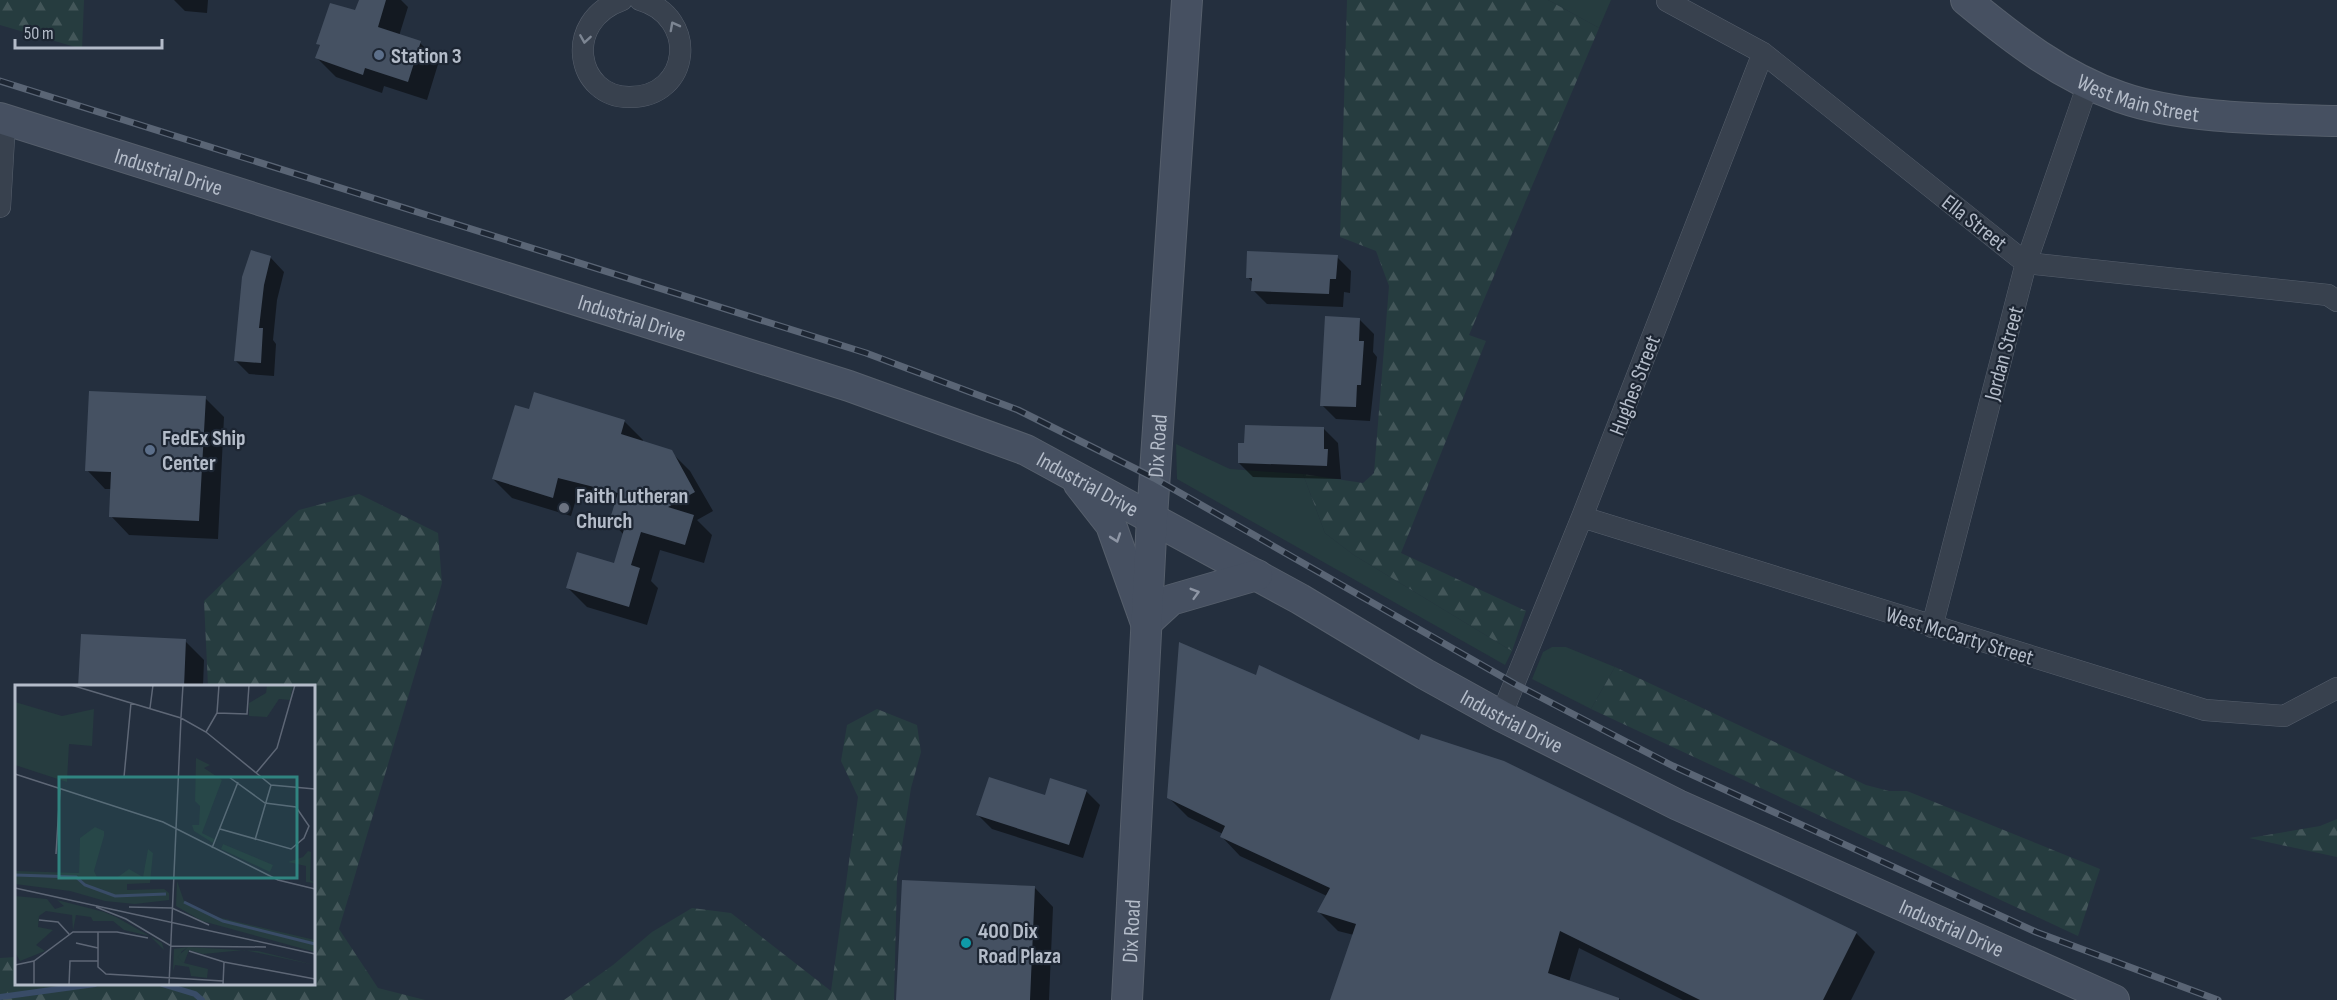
<svg xmlns="http://www.w3.org/2000/svg" width="2337" height="1000" font-family="'Sofia Sans Condensed',sans-serif">
<style>
.green{fill:#263c3f}
.forest{fill:url(#forest-firs)}
.shadow{fill:#0007}
.lines{fill:none;stroke-linecap:round;stroke-linejoin:round}
.stream{stroke:#394c67;stroke-width:6}
.building{fill:#455162}
.minor-casing{stroke:#565f6c;stroke-width:22}
.secondary-casing{stroke:#565f6c;stroke-width:32}
.minor{stroke:#38414e;stroke-width:21}
.secondary{stroke:#465061;stroke-width:30}
.rail-casing{stroke:#5a6575;stroke-width:7}
.rail{stroke:#1d2633;stroke-width:4.5;stroke-dasharray:14;stroke-linecap:butt}
.oneway{stroke:#7c8592}
.oneway2{stroke:#8e96a5}
.service-dot{fill:#5c6f8a;stroke:#1d2633;stroke-width:2}
.worship-dot{fill:#6b7280;stroke:#1d2633;stroke-width:2}
.culture-dot{fill:#0f9aa8;stroke:#1d2633;stroke-width:2}
.labels{text-anchor:middle;stroke-width:4.5;stroke-linejoin:round;paint-order:stroke}
.poi-label{font-size:22px;font-weight:bold;fill:#b4bcc9;stroke:#1d2633;text-anchor:start}
.street-label{font-size:22px;fill:#b4bcc9;stroke:#1d2633}
.inset-river{fill:none;stroke:#394c67;stroke-width:3}
.inset-road{fill:none;stroke:#5e6776;stroke-width:1.5}
.view{fill:#308480;fill-opacity:0.15;stroke:#308480;stroke-width:3}
.inset-edge{fill:none;stroke:#b4bcc9;stroke-width:3}
</style>
<defs>
<pattern id="forest-firs" width="22" height="20" patternUnits="userSpaceOnUse" patternTransform="scale(1.5)"><rect width="22" height="20" fill="#263c3f"/><path d="M5 1l3.5 6h-7zM16 11l3.5 6h-7z" fill="#435659"/></pattern>
</defs>
<rect width="100%" height="100%" fill="#242f3e"/>
<path class="green" d="M1548,0H1611L1599,28Z
M1176,444L1230,469L1303,474L1325,533L1354,555L1512,651L1505,665L1177,479Z
M1552,647H1566L1615,667L1591,709L1532,679L1543,652Z"/>
<path class="forest" d="M0,0H84L82,49L0,25Z
M1347,0H1548L1599,28L1469,335L1486,341L1401,553L1526,611L1512,651L1354,555L1325,533L1303,474L1363,483L1374,473L1389,286L1376,251L1340,237Z
M359,494L438,533L442,583L339,929L378,988L425,1000H0V958L16,957V984H314V686H208L204,601L299,510Z
M1615,667L1866,785L1889,791H1907L2100,869L2078,936L1591,709Z
M877,709L917,725L921,752L911,788L897,878L894,1000H564L613,965L652,932L692,908L731,913L831,991L858,797L841,761L847,725Z
M2337,819V857L2249,838L2320,826Z"/>
<path class="shadow" d="M174,0H208L207,13L185,11Z
M360,0H401L408,7L399,36L420,43L439,61L427,100L384,86L382,93L336,77L317,58L321,46L318,44L356,12Z
M270,257L284,272L277,300L273,340L276,344L274,376L249,374L235,360Z
M1337,257L1351,271L1350,293L1344,292L1343,307L1267,304L1253,290V283L1248,277Z
M1360,320L1374,334L1373,352L1377,357L1370,421L1336,419L1322,405Z
M205,398L224,417L218,539L129,535L111,516L112,489H105L87,470Z
M530,411L624,421L643,440L642,443L671,452L690,471L713,511L697,520L712,535L704,563L660,550L651,581L658,588L647,625L587,607L568,588L615,565L624,535L611,521L616,506L577,496L571,516L512,498L493,479Z
M1324,429L1338,443L1341,479L1253,477L1239,463Z
M185,641L204,660L203,686H80Z
M1257,677L1420,742L1856,933L1875,952L1851,1000H1683L1579,948L1569,982L1621,1000H1332L1354,935L1338,931L1319,912L1327,896L1240,856L1222,837L1223,834L1188,817L1169,798Z
M1086,791L1100,805L1083,858L992,829L978,815L1046,797Z
M1035,888L1053,907L1049,1000H897Z"/>
<g class="lines">
<path class="stream" d="M162,984L195,994L202,1000
M0,997L95,984"/>
</g>
<path class="building" d="M359,0H386L378,27L421,41L408,82L365,68L363,75L315,58L320,45L316,44L330,3L355,10Z
M251,250L271,256L264,285L259,328H263L261,363L234,361L242,277Z
M1247,251L1338,255L1336,279H1330L1329,294L1251,291L1252,278H1246Z
M1325,316L1360,318L1359,341H1364L1361,385H1357L1356,407L1320,406Z
M89,391L206,396L199,521L109,517L111,472L85,471Z
M534,392L625,420L621,434L672,450L695,492L668,507L694,515L685,545L641,532L631,565L640,568L629,607L566,588L577,552L614,563L625,526L609,522L618,493L558,478L553,498L492,479L515,405L529,409Z
M1245,425L1324,427V449H1328L1327,466L1238,463V443H1244Z
M81,634L186,639L184,687H78Z
M1179,642L1256,675L1259,665L1419,740L1421,734L1504,761L1857,932L1823,1000H1700L1560,931L1548,973L1619,998V1000H1330L1356,924L1317,912L1330,888L1220,837L1225,826L1167,798Z
M989,777L1045,795L1050,778L1087,790L1069,845L976,815Z
M902,880L1035,886L1030,1000H896Z"/>
<g class="lines">
<g class="minor-casing">
<path id="minor" d="M622,0C562,21 576,98 630,97C691,97 699,17 640,0
M1667,1L1763,53L2026,263L2328,295L2337,301
M0,207L5,120
M1582,517L2205,710L2284,716L2337,688
M1932,627L2026,263L2088,84
M1501,716L1582,517L1763,53"/>
</g>
<g class="secondary-casing">
<g id="secondary">
<path id="s1" d="M1966,0C2013,39 2062,77 2120,97C2182,119 2270,119 2337,121"/>
<path id="s2" d="M0,118L849,386L1026,450L1300,599L1425,674L1501,716L1678,805L2114,1000"/>
<path d="M1079,484L1111,525L1146,623L1171,600L1257,575"/>
<path id="s3" d="M1127,1000L1152,517L1187,0"/>
</g>
</g>
<use href="#minor" class="minor"/>
<use href="#secondary" class="secondary"/>
<g class="rail-casing">
<path id="rail" d="M0,81L866,353L1018,410L1154,478L1515,684L1673,766L2036,932L2218,1000"/>
</g>
<use href="#rail" class="rail"/>
</g>
<defs><path id="oneway-chevron" d="M-2-3.5L2.5 0L-2 3.5" fill="none" stroke-width="1.6" stroke-linecap="round" stroke-linejoin="round" transform="scale(1.5)"/></defs>
<g class="oneway">
<use href="#oneway-chevron" transform="translate(674 26) rotate(-118)"/>
<use href="#oneway-chevron" transform="translate(585 39) rotate(99)"/>
</g>
<g class="oneway2">
<use href="#oneway-chevron" transform="translate(1116 538) rotate(71)"/>
<use href="#oneway-chevron" transform="translate(1195 593) rotate(-16)"/>
</g>
<g class="service-dot">
<circle cx="379" cy="55" r="6"/>
<circle cx="150" cy="450" r="6"/>
</g>
<circle class="worship-dot" cx="564" cy="508" r="6"/>
<circle class="culture-dot" cx="966" cy="943" r="6"/>
<g class="labels">
<g class="poi-label">
<text x="391" y="63">Station 3</text>
<text x="162" y="445">FedEx Ship<tspan x="162" dy="25">Center</tspan></text>
<text x="576" y="503">Faith Lutheran<tspan x="576" dy="25">Church</tspan></text>
<text x="978" y="938">400 Dix<tspan x="978" dy="25">Road Plaza</tspan></text>
</g>
<g class="street-label">
<text dy="8" stroke="none"><textPath href="#s1" startOffset="201">West Main Street</textPath></text>
<text dy="8" stroke="none"><textPath href="#s2" startOffset="177">Industrial Drive</textPath></text>
<text transform="translate(1975 222) rotate(38)" y="8">Ella Street</text>
<text dy="8" stroke="none"><textPath href="#s2" startOffset="663">Industrial Drive</textPath></text>
<text transform="translate(2003 353) rotate(-75)" y="8">Jordan Street</text>
<text transform="translate(1634 385) rotate(-69)" y="8">Hughes Street</text>
<text dy="8" stroke="none"><textPath href="#s3" startOffset="555">Dix Road</textPath></text>
<text dy="8" stroke="none"><textPath href="#s2" startOffset="1149">Industrial Drive</textPath></text>
<text transform="translate(1960 635) rotate(17)" y="8">West McCarty Street</text>
<text dy="8" stroke="none"><textPath href="#s2" startOffset="1635">Industrial Drive</textPath></text>
<text dy="8" stroke="none"><textPath href="#s2" startOffset="2121">Industrial Drive</textPath></text>
<text dy="8" stroke="none"><textPath href="#s3" startOffset="69">Dix Road</textPath></text>
</g>
</g>
<g transform="translate(15 685)">
<rect width="300" height="300" fill="#242f3e"/>
<path d="M252,0H278L275,15L264,14L252,32L234,31V18L251,8ZM162,196L169,216L202,232L300,255V267L187,236L161,221ZM173,262L166,267L169,278L193,284L192,293L176,291L174,282L160,280L158,286L159,264Z" fill="#263c3f"/>
<path d="M0,17L47,31L79,24L77,61L54,59L52,97L0,80ZM181,73L195,80L189,83L207,95L187,148L199,154L198,158L179,146L177,140H184L185,121L180,116ZM80,142L89,146V151L79,186L82,192L100,194L114,184L128,192L133,164L138,168L135,198L112,199V205L149,204L154,208V215L120,219L90,216L55,206L0,199V186L64,188L65,153ZM208,159L258,180L255,187L206,164ZM293,166L296,167L295,195L300,198L291,197V181L273,177L288,172ZM0,211L32,214L40,224L49,221L42,215L89,227L101,232L147,258L149,265L135,251L109,245L98,236H78L76,232L61,230L58,245L57,230L31,226L24,231L23,242L38,245L21,260L30,266L5,276L0,267ZM173,262L243,266L300,280L229,265L188,269L174,265L169,278L162,272Z" fill="#263c3f"/>
<path class="inset-river" d="M0,190L61,192L70,200L100,211L151,209M169,217L208,236L300,259"/>
<path class="inset-road" d="M56,0L166,33L191,47L256,100L300,104M135,23L138,0M202,28L232,29L234,0M166,32L168,0M191,47L202,28L204,0M241,88L262,63L280,0M0,89L148,137L263,195L300,204M109,92L116,18M205,144L276,164L289,153L294,141L281,122L250,118L214,92M240,155L256,100M197,163L223,97M41,169L45,104M0,203L300,269M81,222L111,234L156,261L251,262M114,222L157,223L194,240M24,235L43,237L54,249M83,247V282L91,289L208,296M61,258L83,263M174,266L209,277L300,294M0,280L19,276L58,247H102L133,253M19,300V276M54,300L55,276H83M154,300L166,33M208,300L209,277"/>
<path class="view" d="M44,92H282V193H44Z"/>
<rect width="300" height="300" class="inset-edge"/>
</g>
<path d="M15 39v9h147v-9" fill="none" stroke="#b4bcc9" stroke-width="3"/>
<text x="24" y="39" font-size="18" fill="#b4bcc9" stroke="#1d2633" stroke-width="4.5" paint-order="stroke">50 m</text>
</svg>
